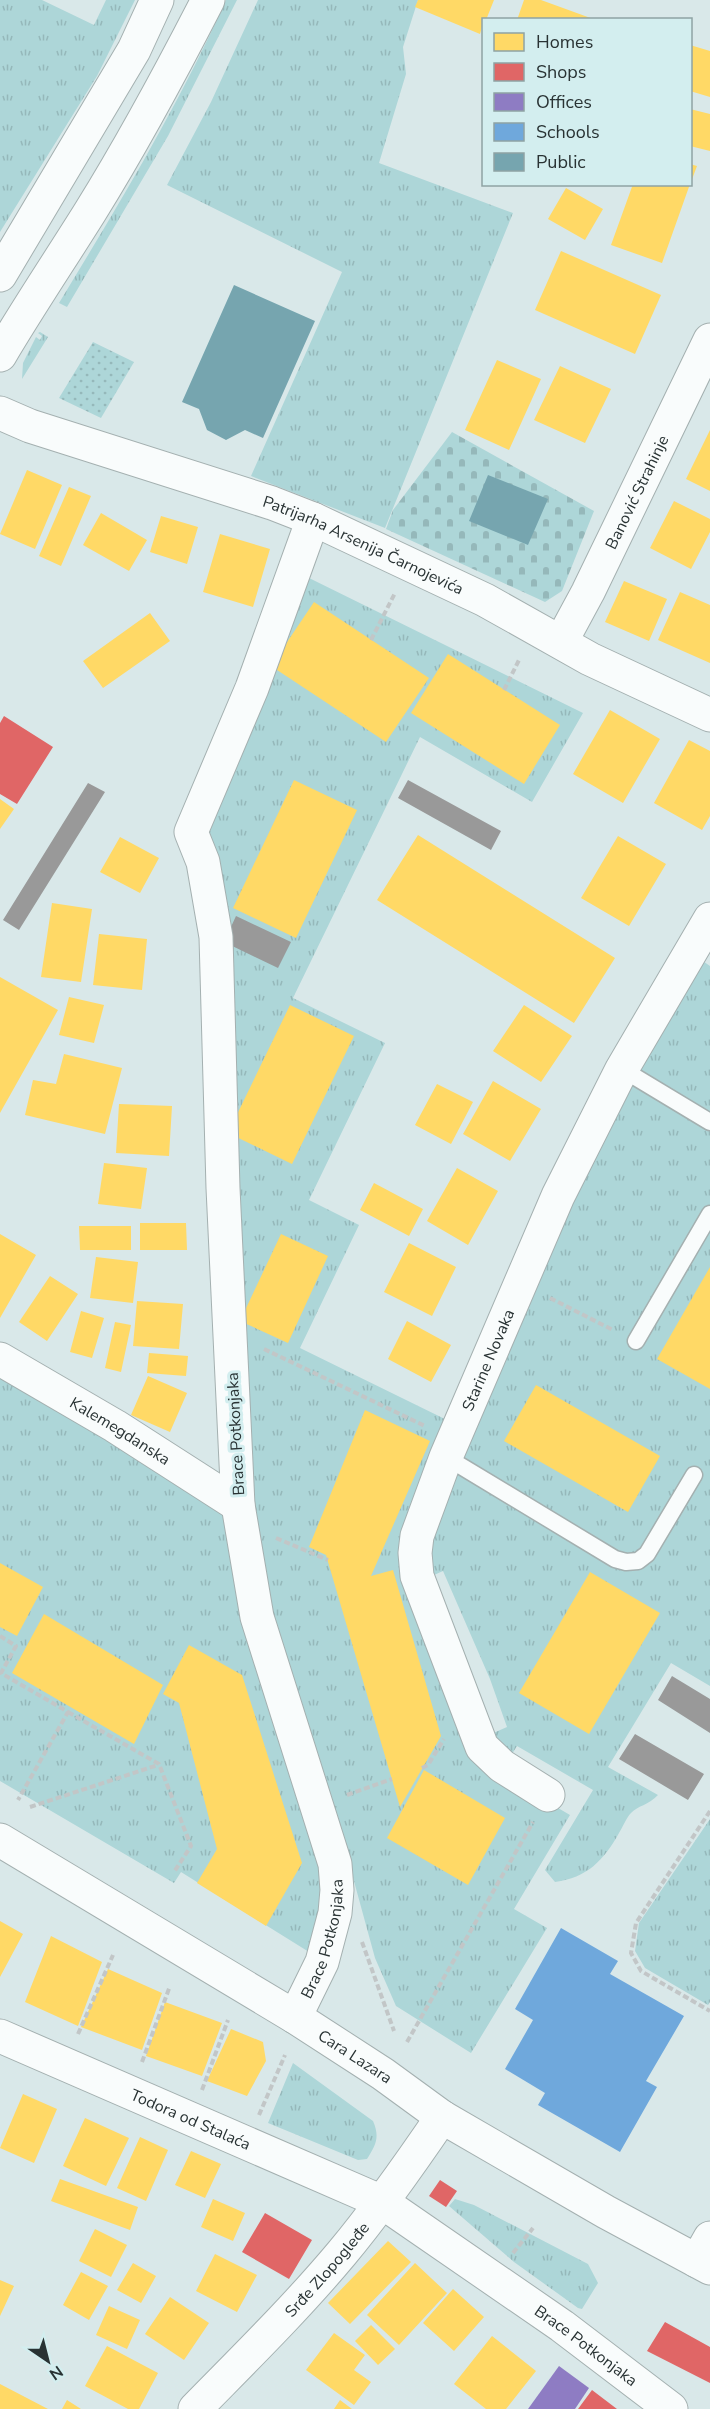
<svg xmlns="http://www.w3.org/2000/svg" width="710" height="2409" font-family="'Nunito Sans',sans-serif">
<style>
.grass{fill:url(#grass-tufts)}
.cemetery{fill:url(#cemetery-stones)}
.park{fill:url(#park-dots)}
.homes{fill:#ffd966}
.shops{fill:#e06666}
.offices{fill:#8e7cc3}
.schools{fill:#6fa8dc}
.public{fill:#76a5af}
.industry{fill:#999}
.lines{fill:none;stroke-linecap:round;stroke-linejoin:round}
.service-casing{stroke:#a4b0b0;stroke-width:19}
.minor-casing{stroke:#a4b0b0;stroke-width:35}
.tertiary-casing{stroke:#a4b0b0;stroke-width:35}
.secondary-casing{stroke:#a4b0b0;stroke-width:35}
.path{stroke:#c2c6c7;stroke-width:4;stroke-dasharray:6 3;stroke-linecap:butt}
.service{stroke:#f9fcfc;stroke-width:16}
.minor{stroke:#f9fcfc;stroke-width:33}
.tertiary{stroke:#f9fcfc;stroke-width:33}
.secondary{stroke:#f9fcfc;stroke-width:33}
.labels{text-anchor:middle;stroke-width:6;stroke-linejoin:round;paint-order:stroke}
.street-label{font-size:16px;fill:#293334;stroke:#d3eeef}
</style>
<defs>
<pattern id="grass-tufts" width="24" height="20" patternUnits="userSpaceOnUse" patternTransform="scale(1.5)"><rect width="24" height="20" fill="#add6d8"/><path d="M3 7l-1-3M5 7V3M7 7l1-3M15 17l-1-3M17 17v-4M19 17l1-3" fill="none" stroke="#95b8ba"/></pattern>
<pattern id="cemetery-stones" width="16" height="16" patternUnits="userSpaceOnUse" patternTransform="scale(1.5)"><rect width="16" height="16" fill="#add6d8"/><path d="M2 7V4a2 2 0 0 1 4 0v3zM10 15v-3a2 2 0 0 1 4 0v3z" fill="#95b8ba"/></pattern>
<pattern id="park-dots" width="8" height="8" patternUnits="userSpaceOnUse" patternTransform="scale(1.5)"><rect width="8" height="8" fill="#add6d8"/><path d="M2 2h.1M6 6h.1" fill="none" stroke="#95b8ba" stroke-width="1.8" stroke-linecap="round"/></pattern>
</defs>
<rect width="100%" height="100%" fill="#d9e8e9"/>
<path class="grass" d="M0,0H42L94,25L106,0H135L97,76L0,232Z
M226,0H237L168,136L67,307L59,303C119,204 179,105 226,0Z
M258,0H418L403,47L406,74L379,163L513,213L385,528L251,476L342,272L167,185L211,102Z
M40,332L48,337L22,379L23,363L36,337L40,340L42,336L38,333Z
M305,576L583,713L532,802L420,737L293,998L385,1043L309,1200L359,1225L300,1348L453,1423L413,1525L500,1774L570,1815L514,1909L547,1928L471,2053L396,2006L375,1958L349,1863L265,1618L248,1506L201,827Z
M694,955L710,966V1686L671,1663L608,1767L658,1795C649,1805 637,1806 631,1813C626,1818 623,1827 619,1833C604,1860 587,1878 555,1882L545,1870L593,1790L517,1746L505,1765L482,1738L507,1727L490,1679L443,1571L423,1580L453,1451L520,1295Z
M0,1369L232,1509L329,1866L309,1952L181,1872L174,1883L0,1781Z
M710,1819V2002L708,2005L645,1968L635,1951L639,1923Z
M293,2063L373,2121C380,2137 376,2145 367,2159L358,2160L268,2123Z
M455,2199L474,2205L588,2264L598,2283L582,2309L578,2308L514,2262L449,2206Z"/>
<path class="cemetery" d="M452,432L594,511L562,591L545,602L386,529L393,510Z"/>
<path class="park" d="M93,342L134,362L101,418L59,398Z"/>
<path class="homes" d="M418,0H494L486,20H484L480,34L415,7Z
M524,0H541L596,20H517Z
M690,45L710,51V97L690,91Z
M690,109L710,114V151L690,146Z
M690,164L697,166L691,182H690Z
M633,184H690L662,263L611,245Z
M566,188L603,209L585,240L548,219Z
M561,251L661,295L635,354L535,310Z
M497,360L541,379L509,450L465,430Z
M560,366L611,389L585,443L534,420Z
M710,430V491L686,479Z
M27,470L62,485L35,549L0,534Z
M69,487L91,496L61,566L39,556Z
M674,501L710,519V532L691,569L650,548Z
M101,513L147,540L129,571L83,545Z
M161,516L198,527L187,564L150,552Z
M220,534L270,549L253,607L203,592Z
M624,581L667,599L649,641L605,622Z
M680,592L710,605V663L658,640Z
M314,602L429,678L386,742L271,666Z
M150,613L170,641L103,688L83,661Z
M448,654L560,725L524,784L411,713Z
M610,710L660,739L623,803L573,774Z
M689,740L710,751V816L702,830L654,803Z
M294,780L357,810L296,938L233,908Z
M0,799L14,809L0,829Z
M418,835L615,958L574,1023L377,900Z
M618,836L666,864L629,926L581,898Z
M120,837L159,858L140,893L100,872Z
M52,903L92,909L81,982L41,977Z
M99,934L147,939L142,990L93,985Z
M0,977L58,1010L0,1113Z
M69,997L104,1005L94,1043L59,1035Z
M290,1005L354,1036L292,1164L228,1133Z
M524,1005L572,1036L541,1082L493,1051Z
M64,1054L122,1068L105,1134L25,1115L33,1080L56,1084Z
M493,1081L541,1109L510,1161L463,1134Z
M437,1084L473,1102L451,1144L415,1125Z
M119,1104L172,1106L169,1156L116,1153Z
M104,1163L147,1168L141,1209L98,1204Z
M457,1168L498,1191L468,1245L427,1221Z
M374,1183L423,1209L409,1236L360,1210Z
M140,1223H186L187,1250H140Z
M79,1226H131V1250H80Z
M0,1234L36,1255L0,1318Z
M281,1234L328,1256L288,1343L240,1321Z
M409,1243L456,1267L432,1316L384,1292Z
M96,1257L138,1262L133,1303L90,1298Z
M710,1267V1389L657,1359Z
M50,1276L78,1294L47,1341L19,1322Z
M137,1301L183,1304L179,1349L133,1346Z
M81,1311L104,1318L92,1358L70,1352Z
M407,1321L451,1345L431,1382L388,1359Z
M115,1322L131,1325L121,1372L105,1368Z
M149,1353L188,1356L186,1376L147,1373Z
M148,1376L187,1393L170,1432L131,1415Z
M536,1385L660,1456L628,1512L504,1441Z
M365,1410L430,1441L371,1576L393,1570L441,1736L400,1807L326,1555L309,1547Z
M0,1563L43,1587L17,1636L0,1627Z
M590,1572L660,1613L589,1734L519,1693Z
M44,1614L163,1685L134,1744L12,1673Z
M189,1645L242,1675L302,1863L266,1926L197,1883L217,1849L179,1703L163,1694Z
M424,1770L505,1818L468,1885L387,1838Z
M0,1921L23,1934L0,1977Z
M51,1936L102,1962L78,2026L25,2002Z
M108,1969L162,1993L142,2050L81,2027Z
M165,2002L222,2023L202,2076L146,2056Z
M231,2029L263,2042L266,2061L247,2096L207,2081Z
M23,2094L57,2109L34,2163L0,2148Z
M85,2118L129,2138L106,2186L63,2166Z
M140,2137L168,2150L146,2201L117,2188Z
M191,2151L221,2164L205,2198L175,2185Z
M60,2179L138,2207L130,2230L51,2201Z
M213,2199L245,2213L233,2241L201,2227Z
M95,2229L127,2245L111,2277L79,2261Z
M388,2241L411,2262L350,2324L328,2303Z
M215,2254L257,2275L237,2312L196,2291Z
M133,2263L156,2276L141,2303L117,2290Z
M415,2263L447,2293L399,2345L367,2315Z
M81,2272L108,2286L89,2320L63,2305Z
M0,2280L14,2286L0,2316Z
M453,2289L484,2317L454,2351L423,2323Z
M170,2297L209,2323L184,2360L145,2334Z
M109,2306L140,2320L127,2349L96,2335Z
M371,2325L395,2349L378,2365L355,2341Z
M334,2333L365,2355L354,2370L371,2382L354,2405L306,2370Z
M492,2336L536,2371L506,2409H486L454,2384Z
M107,2346L158,2373L139,2409H128L85,2386Z
M0,2384L48,2409H0Z
M67,2400L81,2409H62Z
M340,2400L352,2409H334Z"/>
<path class="shops" d="M4,716L53,747L17,804L0,794V723Z
M440,2180L457,2191L446,2207L429,2196Z
M265,2213L312,2240L289,2279L242,2252Z
M665,2322L710,2347V2383L647,2351Z
M592,2390L617,2409H578Z"/>
<path class="offices" d="M559,2366L589,2388L575,2409H528Z"/>
<path class="schools" d="M561,1928L618,1961L610,1974L684,2016L646,2081L657,2087L620,2152L538,2105L545,2093L505,2069L533,2020L515,2009Z"/>
<path class="public" d="M234,285L315,321L263,438L245,430L226,440L207,430L199,409L182,402Z
M488,475L548,499L528,545L469,521Z"/>
<path class="industry" d="M408,780L501,831L491,850L398,798Z
M88,783L105,792L19,930L3,920Z
M236,916L291,942L278,968L224,942Z
M672,1676L710,1699V1733L658,1700Z
M635,1734L704,1774L688,1800L619,1759Z"/>
<g class="lines">
<g class="service-casing">
<path id="service" d="M622,1069L710,1122
M636,1341L710,1214
M446,1457L615,1559L626,1562L638,1561L647,1554L694,1475"/>
</g>
<g class="minor-casing">
<g id="minor">
<path id="s1" d="M0,413L30,426L272,503L313,519L485,600L590,659L710,715"/>
<path id="s2" d="M561,642L588,592L710,340"/>
<path id="s3" d="M0,1359L115,1426L238,1505"/>
<path id="s4" d="M548,1795L502,1766L482,1747L417,1576L415,1553L417,1536L446,1457L558,1196L622,1069L710,919"/>
<path id="s5" d="M295,2017L322,1962L335,1913L337,1890L335,1864L257,1617L238,1505L223,1188L216,937L203,862L191,832L252,688L313,519"/>
<path id="s6" d="M0,2036L382,2202L562,2326L671,2409"/>
<path d="M697,2261L710,2238"/>
<path id="s7" d="M195,2409C245,2358 296,2308 342,2253C378,2210 410,2164 442,2117"/>
</g>
</g>
<g class="tertiary-casing">
<g id="tertiary">
<path id="s8" d="M0,1840L295,2017L383,2074L442,2117L606,2212L710,2268"/>
</g>
</g>
<g class="secondary-casing">
<path id="secondary" d="M0,275L134,50L157,0
M0,355C29,306 60,260 90,212C133,143 171,72 208,0"/>
</g>
<path class="path" d="M371,640L395,593
M504,690L520,658
M550,1298L613,1330
M264,1349L425,1426
M276,1538L328,1560
M0,1636L16,1646L1,1673L68,1712L18,1800
M68,1712L159,1764L191,1846L174,1872
M422,1768L428,1765L444,1739
M347,1795L392,1779
M30,1807L158,1765
M710,1811L636,1923L631,1953L641,1971L710,2011
M362,1942L394,2031
M78,2034L113,1955
M407,2042L533,1822
M142,2062L170,1986
M202,2090L228,2020
M259,2115L285,2055
M513,2253L533,2228"/>
<use href="#service" class="service"/>
<use href="#minor" class="minor"/>
<use href="#tertiary" class="tertiary"/>
<use href="#secondary" class="secondary"/>
</g>
<g class="labels">
<g class="street-label">
<text dy="6" stroke="none"><textPath href="#s2" startOffset="168">Banović Strahinje</textPath></text>
<text dy="6" stroke="none"><textPath href="#s1" startOffset="387">Patrijarha Arsenija Čarnojevića</textPath></text>
<text dy="6" stroke="none"><textPath href="#s4" startOffset="495">Starine Novaka</textPath></text>
<text dy="6" stroke="none"><textPath href="#s3" startOffset="140">Kalemegdanska</textPath></text>
<text transform="translate(235 1434) rotate(-93)" y="6">Brace Potkonjaka</text>
<text dy="6" stroke="none"><textPath href="#s5" startOffset="84">Brace Potkonjaka</textPath></text>
<text dy="6" stroke="none"><textPath href="#s8" startOffset="416">Cara Lazara</textPath></text>
<text dy="6" stroke="none"><textPath href="#s6" startOffset="208">Todora od Stalaća</textPath></text>
<text dy="6" stroke="none"><textPath href="#s7" startOffset="192">Srđe Zlopogleđe</textPath></text>
<text dy="6" stroke="none"><textPath href="#s6" startOffset="666">Brace Potkonjaka</textPath></text>
</g>
</g>
<rect x="482" y="18" width="210" height="168" fill="#d3eeef" stroke="#8fa3a4" stroke-width="1.5"/>
<rect x="494" y="33" width="30" height="18" fill="#ffd966" stroke="#8fa3a4" stroke-width="1.5"/>
<text x="536" y="48" font-size="18" fill="#293334">Homes</text>
<rect x="494" y="63" width="30" height="18" fill="#e06666" stroke="#8fa3a4" stroke-width="1.5"/>
<text x="536" y="78" font-size="18" fill="#293334">Shops</text>
<rect x="494" y="93" width="30" height="18" fill="#8e7cc3" stroke="#8fa3a4" stroke-width="1.5"/>
<text x="536" y="108" font-size="18" fill="#293334">Offices</text>
<rect x="494" y="123" width="30" height="18" fill="#6fa8dc" stroke="#8fa3a4" stroke-width="1.5"/>
<text x="536" y="138" font-size="18" fill="#293334">Schools</text>
<rect x="494" y="153" width="30" height="18" fill="#76a5af" stroke="#8fa3a4" stroke-width="1.5"/>
<text x="536" y="168" font-size="18" fill="#293334">Public</text>
<g transform="translate(48 2361) rotate(145)" stroke="#d3eeef" stroke-width="4.5" paint-order="stroke">
<path d="M0-4.5L10 22L0 15L-10 22Z" fill="#293334"/>
<text y="-9" font-size="16" font-weight="bold" text-anchor="middle" fill="#293334">N</text>
</g>
</svg>
